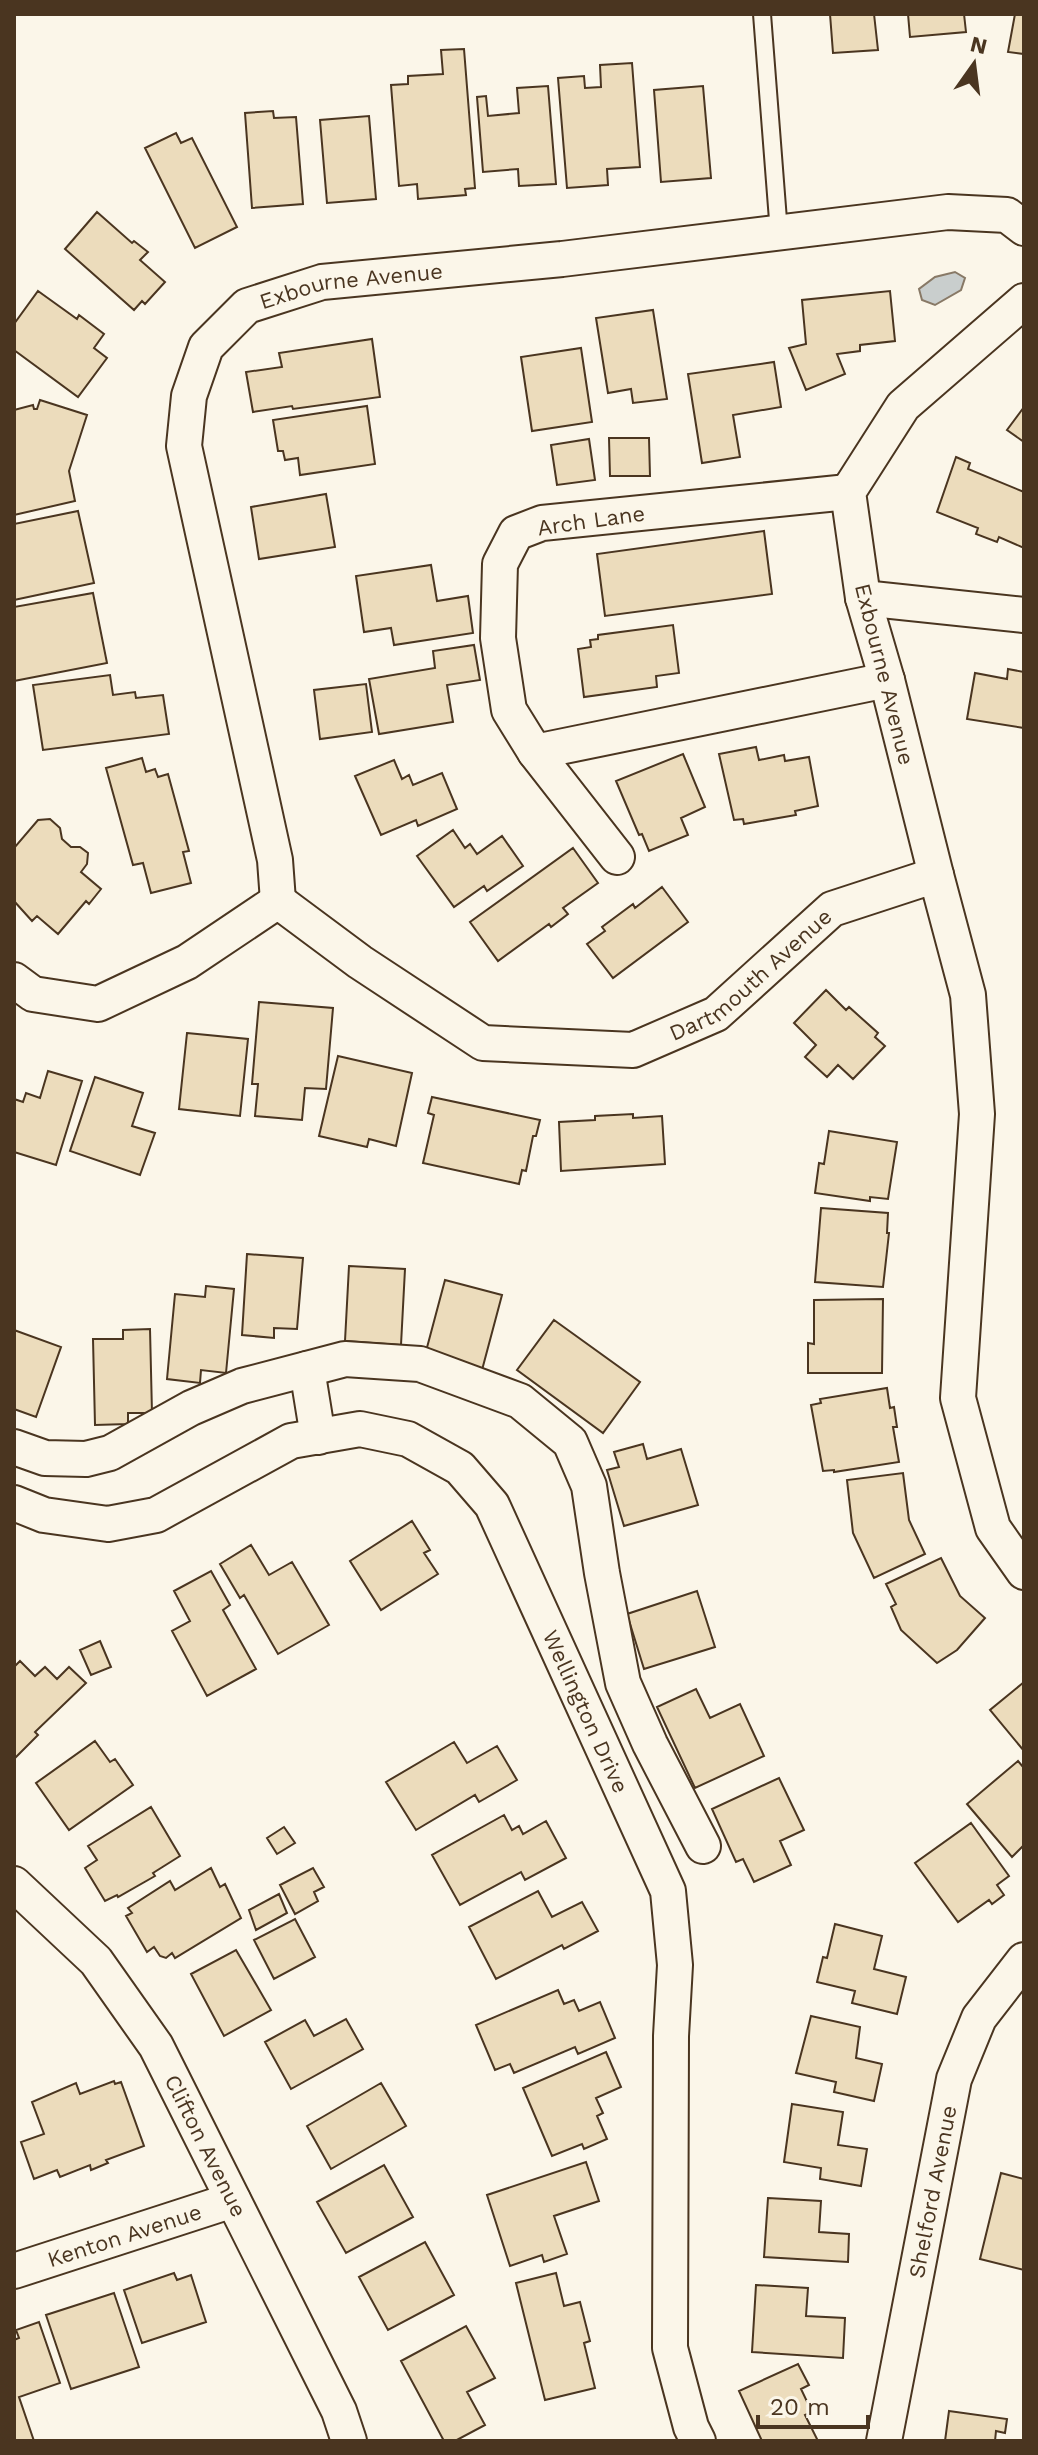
<svg xmlns="http://www.w3.org/2000/svg" width="1038" height="2455" font-family="'Work Sans',sans-serif">
<style>
.water{fill:#c9cecd;stroke:#887966;stroke-width:2}
.building{fill:#ecdcbc;stroke:#4a3520;stroke-width:2}
.lines{fill:none;stroke-linecap:round;stroke-linejoin:round}
.lane-casing{stroke:#4a3520;stroke-width:20}
.street-casing{stroke:#4a3520;stroke-width:38}
.lane{stroke:#fbf6e9;stroke-width:16}
.street{stroke:#fbf6e9;stroke-width:34}
.labels{text-anchor:middle;stroke-width:6;stroke-linejoin:round;paint-order:stroke}
.street-label{font-size:22px;fill:#4a3520;stroke:#fbf6e9}
</style>
<rect width="100%" height="100%" fill="#fbf6e9"/>
<path class="water" d="M955,272L965,278L961,290L935,305L922,300L919,289L935,277Z"/>
<path class="building" d="M830,14H874L878,50L833,53Z
M908,14H964L966,32L910,37Z
M1015,14H1024V54L1008,52Z
M464,49L475,188L465,189L466,195L418,199L417,184L399,186L391,85L408,84V76L443,74L441,50Z
M632,63L640,167L607,169L608,185L567,188L558,78L584,76L585,88L601,87L600,65Z
M548,86L556,184L519,186L518,169L483,172L477,97L486,96L488,116L519,113L517,88Z
M703,86L711,178L661,182L654,90Z
M273,111L274,118L296,117L303,204L252,208L245,113Z
M369,116L376,199L327,203L320,120Z
M176,133L181,143L192,138L237,227L195,248L145,148Z
M97,212L132,243L134,241L148,252L140,260L165,282L145,304L142,301L134,310L65,249Z
M38,291L77,319L79,315L104,334L94,348L107,358L78,397L14,350V324Z
M890,291L895,341L860,345V351L837,354L845,374L806,390L789,348L806,344L802,300Z
M653,310L667,399L633,403L631,389L608,393L596,318Z
M372,339L380,397L293,409L292,406L253,412L246,372L282,367L279,353Z
M581,348L592,422L532,431L521,357Z
M774,362L781,407L733,415L740,457L702,463L688,374Z
M40,400L87,415L69,471L75,501L14,515V410L33,405L34,409H37Z
M367,406L375,464L300,475L298,458L285,460L283,451H278L273,420Z
M1024,407V442L1007,430Z
M609,438H649L650,476H610Z
M589,439L595,480L557,485L551,445Z
M956,457L970,463L968,469L1024,492V548L999,537L997,542L976,534L978,528L937,512Z
M326,494L335,547L259,559L251,507Z
M78,511L94,583L14,600V524Z
M764,531L772,594L605,616L597,554Z
M431,565L437,601L468,596L473,633L394,645L391,628L364,632L356,576Z
M93,593L107,663L14,681V607Z
M673,625L679,673L656,676L657,687L584,697L578,649L591,647L590,640L598,639V635Z
M474,645L480,680L447,685L453,722L379,734L369,679L435,668L433,651Z
M1008,669L1024,672V728L967,719L975,673L1007,679Z
M110,675L113,695L135,692L136,698L163,695L169,734L43,750L33,685Z
M366,684L372,732L320,739L314,690Z
M756,747L759,760L784,755L785,761L809,757L818,806L795,811L796,815L744,824L743,819L734,820L719,754Z
M683,754L705,807L681,818L688,835L649,851L642,834L639,835L616,781Z
M142,758L146,772L155,769L158,777L168,774L189,851L183,852L191,883L151,893L143,863L133,865L106,768Z
M394,760L402,779L409,775L413,785L442,773L457,809L418,826L416,820L381,835L355,776Z
M50,819L60,828L62,839L71,847H80L88,853L87,864L81,872L101,889L89,904L86,901L58,934L37,916L32,921L14,901V848L38,820Z
M453,830L465,848L470,844L477,854L502,836L523,866L487,891L484,886L454,907L417,856Z
M573,848L598,883L563,908L568,914L551,927L549,924L498,961L470,922Z
M662,887L688,922L613,978L587,944L605,931L602,927L633,904L635,908Z
M826,990L846,1010L849,1007L878,1033L875,1037L885,1046L853,1079L838,1065L827,1077L805,1057L816,1045L794,1023Z
M259,1002L333,1008L326,1089L305,1088L302,1120L255,1116L258,1084H252Z
M187,1033L248,1039L240,1116L179,1109Z
M338,1056L412,1073L396,1146L369,1139L367,1147L319,1136Z
M48,1071L82,1081L56,1165L14,1152V1099L23,1102L26,1093L40,1098Z
M95,1077L143,1093L132,1126L155,1133L140,1175L70,1151Z
M432,1097L540,1120L536,1136H533L526,1171L522,1170L519,1184L423,1163L434,1115L428,1113Z
M633,1114V1118L662,1116L665,1164L561,1171L559,1122L595,1120V1116Z
M829,1131L897,1142L888,1199L870,1197V1201L815,1193L819,1163L824,1164Z
M821,1208L888,1213L887,1233H889L883,1287L815,1282Z
M247,1254L303,1258L297,1329L274,1328V1338L242,1335Z
M349,1266L405,1269L401,1345L345,1341Z
M445,1280L502,1295L482,1370L425,1355Z
M206,1286L234,1289L226,1373L201,1370L200,1383L167,1379L175,1294L205,1297Z
M883,1299L882,1373H808V1343L814,1344V1300Z
M554,1320L640,1382L603,1433L517,1370Z
M150,1329L152,1413H128V1424L95,1425L93,1339H123V1330Z
M14,1330L61,1347L36,1417L14,1409Z
M887,1388L890,1408L894,1407L897,1427H893L899,1462L834,1472V1470L823,1471L811,1405L821,1403L820,1399Z
M643,1444L647,1459L681,1449L698,1505L624,1526L607,1470L619,1467L614,1452Z
M903,1473L909,1520L925,1554L874,1578L853,1533L847,1480Z
M412,1521L430,1550L424,1553L438,1574L381,1610L350,1561Z
M251,1545L269,1575L292,1562L329,1625L278,1654L244,1595L240,1598L220,1564Z
M941,1558L960,1596L985,1618L957,1650L937,1663L901,1630L891,1607L896,1604L886,1584Z
M211,1571L230,1605L223,1610L256,1669L207,1696L172,1631L190,1621L174,1591Z
M697,1591L715,1647L644,1669L627,1614Z
M100,1641L111,1667L91,1675L80,1650Z
M20,1661L35,1676L45,1667L57,1679L69,1667L86,1683L35,1732L38,1735L14,1759V1667Z
M1024,1682V1751L990,1710Z
M696,1689L710,1718L740,1704L764,1756L695,1788L657,1707Z
M95,1741L110,1762L115,1759L133,1785L69,1830L36,1783Z
M454,1742L467,1763L497,1746L517,1780L479,1802L475,1795L416,1830L386,1782Z
M1018,1761L1024,1768V1849L1022,1847L1012,1857L967,1804Z
M779,1778L804,1830L780,1841L791,1865L754,1882L743,1859L736,1862L712,1809Z
M151,1807L180,1856L153,1873L155,1876L118,1897L117,1895L105,1901L85,1868L97,1860L88,1846Z
M504,1815L512,1830L519,1826L523,1834L546,1821L566,1858L525,1880L521,1872L460,1905L432,1855Z
M971,1823L1009,1876L997,1885L1004,1895L992,1904L989,1900L958,1922L915,1863Z
M284,1827L295,1843L277,1854L267,1838Z
M211,1868L220,1887L225,1884L241,1918L175,1958L172,1953L166,1958L160,1956L154,1947L147,1952L126,1916L132,1913L128,1908L170,1881L175,1890Z
M313,1868L324,1887L314,1892L318,1901L295,1914L280,1885Z
M538,1891L552,1917L582,1902L598,1931L564,1949L562,1945L496,1979L469,1927Z
M279,1894L287,1913L256,1930L249,1910Z
M295,1919L315,1957L274,1979L254,1940Z
M835,1924L882,1936L874,1969L906,1977L897,2014L852,2003L855,1991L817,1982L823,1957L827,1958Z
M236,1950L271,2010L224,2036L191,1974Z
M558,1990L564,2004L574,2000L579,2011L600,2002L615,2038L578,2054L575,2047L514,2073L510,2064L495,2070L476,2025Z
M811,2016L860,2027L856,2058L882,2064L874,2101L834,2092L836,2082L796,2073Z
M346,2019L363,2049L291,2089L265,2042L305,2020L314,2036Z
M606,2052L621,2087L596,2098L603,2113L597,2116L607,2139L584,2149L582,2144L552,2156L523,2088Z
M114,2081L115,2084L121,2082L144,2146L106,2160L108,2163L91,2170L90,2165L60,2177L57,2170L34,2179L21,2142L44,2134L32,2102L76,2083L80,2094Z
M381,2083L406,2126L331,2169L307,2126Z
M792,2104L843,2112L838,2145L867,2149L861,2186L820,2179L821,2168L784,2162Z
M586,2162L599,2201L554,2216L567,2254L544,2262L542,2255L510,2266L487,2195Z
M384,2165L413,2217L346,2253L317,2202Z
M1001,2173L1024,2179V2270L980,2259Z
M768,2198L821,2201L819,2232L849,2234L848,2262L764,2257Z
M425,2242L454,2295L388,2330L359,2277Z
M174,2273L177,2280L191,2275L206,2322L142,2343L124,2290Z
M556,2273L564,2306L580,2302L590,2341L584,2343L595,2388L545,2400L516,2283Z
M756,2285L808,2288L806,2316L845,2318L843,2358L752,2352Z
M114,2293L139,2367L71,2389L46,2315Z
M39,2322L60,2383L19,2397L34,2441H14V2340L19,2338L16,2330Z
M466,2326L495,2378L467,2392L485,2425L455,2441H444L401,2361Z
M798,2364L809,2385L801,2389L812,2412L805,2415L818,2441H762L739,2391Z
M949,2411L1007,2419L1005,2433L996,2431L995,2441H945Z"/>
<g class="lines">
<g class="lane-casing">
<path id="lane" d="M762,14L779,233"/>
</g>
<g class="street-casing">
<g id="street">
<path d="M848,492L542,523L516,533L500,564L498,638L509,710L535,752L887,680"/>
<path d="M863,598L1024,615"/>
<path d="M535,752L617,857"/>
<path d="M936,875L887,680L863,598L848,492L903,406L1024,301"/>
<path id="s1" d="M278,901L275,860L184,446L189,396L206,347L247,306L322,282L562,259L948,212L1007,215L1024,228"/>
<path id="s2" d="M14,980L33,994L98,1004L187,962L278,901L360,962L483,1043L633,1050L716,1014L832,909L936,875L968,995L977,1114L958,1398L993,1528L1024,1572"/>
<path d="M307,1369L318,1437"/>
<path d="M14,1447L45,1458L86,1459L110,1453L191,1408L242,1386L345,1359L420,1364L520,1401L570,1442L589,1486L602,1573L623,1683L650,1744L703,1846"/>
<path id="s3" d="M14,1503L44,1515L108,1524L156,1515L291,1441L360,1429L408,1439L460,1468L492,1505L668,1891L675,1965L671,2036L670,2348L691,2427L698,2441"/>
<path id="s4" d="M14,1884L96,1961L156,2046L339,2411L349,2441"/>
<path id="s5" d="M14,2271L233,2200"/>
<path id="s6" d="M884,2441L954,2079L979,2018L1024,1960"/>
</g>
</g>
<use href="#lane" class="lane"/>
<use href="#street" class="street"/>
</g>
<g class="labels">
<g class="street-label">
<text dy="8" stroke="none"><textPath href="#s1" startOffset="732">Exbourne Avenue</textPath></text>
<text transform="translate(591 520) rotate(-8)" y="8">Arch Lane</text>
<text transform="translate(885 674) rotate(76)" y="8">Exbourne Avenue</text>
<text dy="8" stroke="none"><textPath href="#s2" startOffset="838">Dartmouth Avenue</textPath></text>
<text dy="8" stroke="none"><textPath href="#s3" startOffset="754">Wellington Drive</textPath></text>
<text dy="8" stroke="none"><textPath href="#s4" startOffset="328">Clifton Avenue</textPath></text>
<text dy="8" stroke="none"><textPath href="#s6" startOffset="254">Shelford Avenue</textPath></text>
<text dy="8" stroke="none"><textPath href="#s5" startOffset="116">Kenton Avenue</textPath></text>
</g>
</g>
<rect width="1038" height="2455" fill="none" stroke="#4a3520" stroke-width="32"/>
<g transform="translate(974 64) rotate(14)" stroke="#fbf6e9" stroke-width="6" paint-order="stroke">
<path d="M0-6L14 30L0 20L-14 30Z" fill="#4a3520"/>
<text y="-12" font-size="22" font-weight="bold" text-anchor="middle" fill="#4a3520">N</text>
</g>
<path d="M758 2415v12h110v-12" fill="none" stroke="#4a3520" stroke-width="4"/>
<text x="770" y="2415" font-size="24" fill="#4a3520" stroke="#fbf6e9" stroke-width="6" paint-order="stroke">20 m</text>
</svg>
